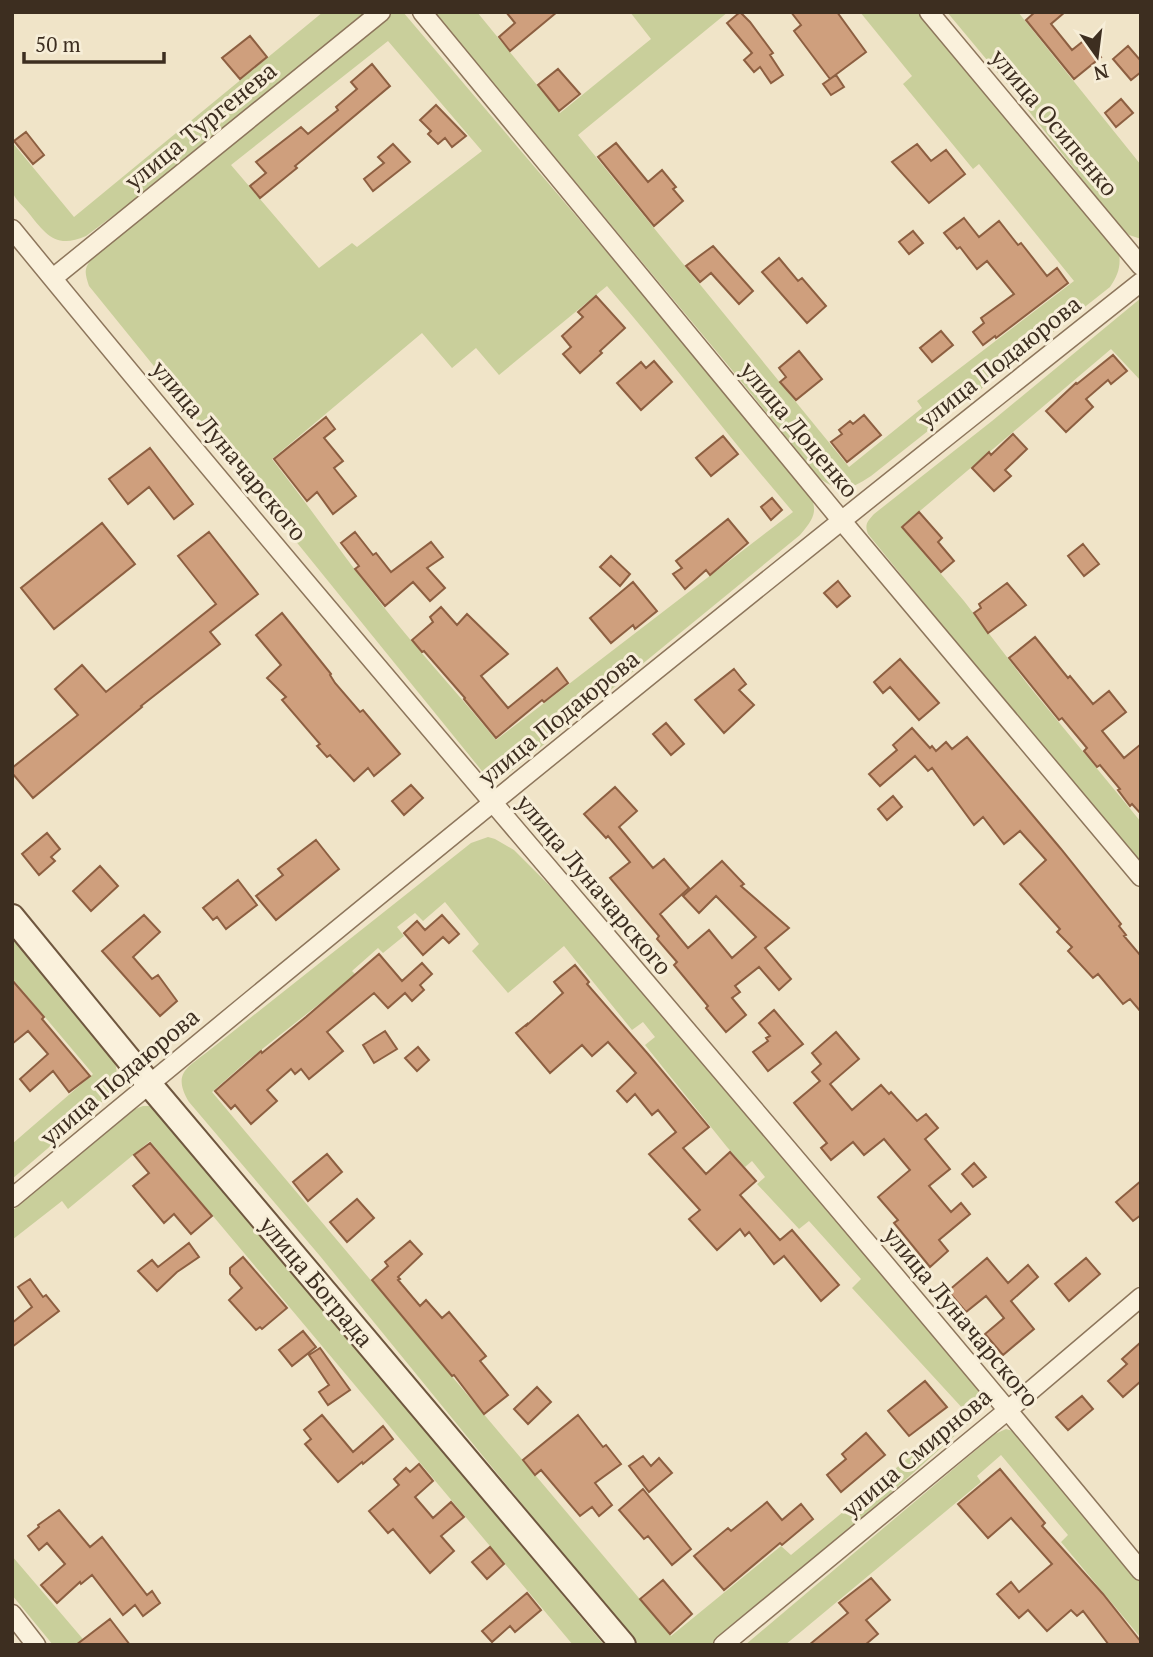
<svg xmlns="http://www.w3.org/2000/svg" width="1153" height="1657" font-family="'PT Serif',serif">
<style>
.green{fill:#c9cf9b;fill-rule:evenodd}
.building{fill:#cf9f7d;stroke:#8d5f41;stroke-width:2}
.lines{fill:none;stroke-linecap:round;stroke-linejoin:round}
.street-casing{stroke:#8d765c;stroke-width:21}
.secondary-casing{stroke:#6f573f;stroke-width:28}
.street{stroke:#faf1dc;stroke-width:18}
.secondary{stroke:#faf1dc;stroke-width:24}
.labels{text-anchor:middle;stroke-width:6;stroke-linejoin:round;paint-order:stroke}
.street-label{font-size:24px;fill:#3d2e20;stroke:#f7eed8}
</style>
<rect width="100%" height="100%" fill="#f0e4c8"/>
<path class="green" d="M323,12H366L197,153L86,236C55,250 45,233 27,211C23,206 15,199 13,193C10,187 12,151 12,142L74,217Z
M392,12H403L802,482C818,506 819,513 800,535L509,773C498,778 492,777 482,771L89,286C84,271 84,268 94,256ZM388,41L482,151L357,247L352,243L319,268L231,165ZM607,286C671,360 729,438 793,512L496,740C459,694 418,651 382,605C344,557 310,507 272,459L422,333L452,368L476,348L499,375Z
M434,12H477L560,113L651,39L630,12H728L578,135L849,467L922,408L917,401L1074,281L979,164L973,169L903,84L912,76L860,12H924L1119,252C1121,267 1118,275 1110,287L871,476C849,490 842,494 819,478L732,370Z
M947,12H1018L1141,165V239L1129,235L1119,226L1017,96Z
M1141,298V381L1111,349L901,527L964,601L1029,686L1141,822V866L993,688L868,534C864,524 868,521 874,514L992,421Z
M488,837L495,839L514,850L569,905L709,1067L983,1394L984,1402L980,1413L874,1508L712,1645H637L320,1256L189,1102C171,1072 189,1067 211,1049L471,843ZM445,902L479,944L472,951L508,993L564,946L632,1030L643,1022L655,1037L645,1045L727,1147L745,1167L752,1161L765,1177L757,1184L799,1229L809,1221L861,1279L852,1288L965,1411L791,1555L781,1546L671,1636L212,1092L247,1061L356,975L352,971L378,948L383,953L404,936L397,927L415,913L423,921Z
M12,935L113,1057C120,1076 118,1086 103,1101L12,1179V1144L93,1074L12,978Z
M143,1106H152L160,1111L604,1645H573L150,1141L68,1209L62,1201L12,1240V1211L135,1109Z
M1006,1429L1016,1432L1141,1583V1638L1061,1542L1068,1535L1001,1455L977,1476L981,1482L785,1645H745L995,1434Z
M12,1556L88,1645H53L12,1595Z"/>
<path class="building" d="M506,12H557L510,51L499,37L515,23Z
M740,12L750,22L773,53L770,55L783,75L771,83L760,67L754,72L744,60L752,53L727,23Z
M791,12H837L866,52L830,79L836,75L844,87L831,95L823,84L830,79L794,31L801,25Z
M1035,12H1065L1051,24L1072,50L1086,39L1101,57L1074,79L1026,20Z
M250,36L267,57L240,79L222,58Z
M1128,46L1141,61V72L1131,80L1113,59Z
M372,64L390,86L295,166L297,168L260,198L250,186L266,173L256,162L301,127L308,134L338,110L336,107L357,89L351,82Z
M558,69L580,94L559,111L538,85Z
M1121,99L1133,113L1116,127L1105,113Z
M436,105L466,136L452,147L445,138L438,144L428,134L431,131L420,120Z
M26,132L44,155L33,164L14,141Z
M616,143L648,182L662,170L676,187L673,189L683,201L654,226L598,157Z
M393,144L410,162L373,191L364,179L384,163L378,157Z
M917,144L931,161L946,150L965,174L929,203L892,162Z
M964,218L979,237L999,221L1018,245L1021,243L1047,276L1057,268L1068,283L996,338L995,336L983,345L973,332L984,323L981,318L1014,294L987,261L977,269L960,247L957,249L944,233Z
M913,231L923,243L909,254L899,242Z
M713,246L753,291L739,304L711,273L700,282L686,266Z
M779,258L798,281L802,278L826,306L807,323L762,272Z
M596,296L625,328L600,351L602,353L580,373L563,354L571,347L562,336L583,317L578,312Z
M941,331L953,345L932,362L920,348Z
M799,351L822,379L796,400L780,382L786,377L779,368Z
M1113,355L1127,371L1111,384L1108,380L1086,399L1093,407L1066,432L1046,411L1076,383L1077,384Z
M654,361L672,382L641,410L617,383L641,362L646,368Z
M864,415L881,435L847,462L831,442L842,434L839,430L850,421L853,424Z
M326,417L335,429L324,438L343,461L334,468L356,496L333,514L317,492L307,501L274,459Z
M1013,434L1027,449L1005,470L1011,476L994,491L972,468L989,452L991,455Z
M723,436L738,454L711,476L696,458Z
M150,448L193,504L174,519L149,487L128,504L109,479Z
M772,498L782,510L771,520L761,507Z
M919,512L942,538L938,542L954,561L941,572L902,527Z
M728,519L748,543L710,575L706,570L685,589L673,574L682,568L676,561Z
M102,523L135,564L54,629L21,588Z
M209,532L258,594L210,632L220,644L141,706L142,707L33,798L12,773V768L78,715L55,689L82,665L106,692L216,604L178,556Z
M355,532L373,555L376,553L391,572L431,542L443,557L427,568L445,588L430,601L413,582L385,606L355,569L359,566L341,543Z
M1083,544L1099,564L1084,576L1068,556Z
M611,556L630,574L620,586L600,567Z
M838,581L850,596L837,607L824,593Z
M633,582L657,611L635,629L633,625L611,643L590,618Z
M1007,583L1026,605L988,633L974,613L981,608L979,604Z
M441,607L457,625L467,614L508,654L481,676L508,708L557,668L568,683L544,702L542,700L496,738L464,699L465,698L424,651L422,652L412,640L433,622L430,617Z
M282,613L331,674L330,675L335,683L360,712L363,710L400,754L374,776L368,768L354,781L330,755L327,757L317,746L320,744L282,700L286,697L267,678L281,665L256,635Z
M1035,637L1068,678L1070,676L1093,704L1109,691L1126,712L1102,731L1124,758L1141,744V814L1132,804L1130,806L1118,790L1120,789L1100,765L1097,767L1084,751L1087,748L1062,718L1059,720L1009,658Z
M900,659L939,703L919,720L890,687L883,693L874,682Z
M734,669L746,684L739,690L754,705L724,733L695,700Z
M666,723L684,744L671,755L653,734Z
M912,728L930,748L932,746L936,751L946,742L952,749L967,737L1061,849L1121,924L1119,926L1126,935L1124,936L1141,956V1012L1130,999L1123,1004L1098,974L1093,978L1068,951L1072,947L1057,932L1060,929L1020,884L1046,860L1020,831L1004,844L983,817L974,825L932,768L928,771L915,756L880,786L869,774L897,750L893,745Z
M411,785L423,798L404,815L392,801Z
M615,787L637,811L619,827L653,868L664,859L689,888L660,914L688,948L709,930L732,958L756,937L716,896L699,913L683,896L722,861L744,884L741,886L789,928L765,948L791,979L779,990L759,967L735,986L740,992L732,998L746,1015L726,1032L706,1008L708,1006L674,965L677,962L657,939L659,936L610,878L630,862L608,836L606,838L584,814Z
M893,796L902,807L887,820L878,809Z
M47,833L60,849L51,857L55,861L39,875L22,854Z
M316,840L339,869L276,920L256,896L283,875L278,869Z
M100,866L118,886L91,911L73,891Z
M238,880L257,905L226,929L217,917L213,920L203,908Z
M144,915L160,932L133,957L152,979L158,975L177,1001L160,1016L102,951Z
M442,915L459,934L449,943L443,937L423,955L404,933L417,921L425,930Z
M379,954L402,981L422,963L432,974L420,985L424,990L412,1001L405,993L388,1008L374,993L327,1032L343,1051L309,1079L301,1069L295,1074L291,1069L267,1090L277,1101L251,1124L235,1105L231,1109L215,1091L261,1051L262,1053L306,1017Z
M575,965L589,982L587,984L648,1054L709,1127L683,1148L706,1174L730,1152L756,1181L740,1195L780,1240L792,1230L839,1285L821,1301L784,1256L774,1264L749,1232L745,1236L740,1229L717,1250L689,1219L700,1210L649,1154L676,1132L658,1110L652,1115L635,1094L627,1102L617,1091L636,1073L608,1042L592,1056L582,1045L550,1073L516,1033L527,1024V1025L563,993L554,982Z
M12,980L44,1017L42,1019L90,1076L69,1092L53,1071L30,1091L20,1079L48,1054L28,1031L12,1044Z
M774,1010L803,1044L768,1071L753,1052L768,1041L766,1038L770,1036L759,1023Z
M385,1031L397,1049L374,1063L363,1045Z
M836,1032L859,1059L830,1084L852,1110L881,1085L889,1094L891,1092L917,1121L926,1114L938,1128L925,1139L950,1169L929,1186L951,1212L961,1203L970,1214L939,1240L948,1251L930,1267L894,1223L898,1220L878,1197L910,1170L884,1139L864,1155L853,1142L831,1160L821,1148L827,1143L794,1103L820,1081L812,1072L821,1064L812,1053Z
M418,1047L429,1060L417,1071L405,1058Z
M150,1143L212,1216L191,1234L174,1214L164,1223L133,1186L149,1173L134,1155Z
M327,1154L342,1172L308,1201L293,1182Z
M974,1163L986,1177L973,1187L962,1174Z
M1141,1181V1215L1133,1221L1116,1202Z
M357,1199L374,1218L347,1242L330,1222Z
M410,1241L422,1254L398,1277L400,1279L398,1280L420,1306L426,1300L442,1318L449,1312L486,1356L480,1361L508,1395L484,1414L454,1375L452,1376L372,1280L388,1266L385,1262Z
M189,1243L199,1257L177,1272L157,1291L138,1271L152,1260L158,1267Z
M243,1257L287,1308L262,1329L260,1327L256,1330L229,1300L242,1288L230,1274V1268Z
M987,1258L1008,1283L1028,1265L1038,1277L1011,1301L1034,1329L1003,1355L985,1334L1004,1318L986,1296L966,1312L948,1291Z
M1086,1258L1100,1274L1069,1301L1055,1284Z
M30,1279L43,1297L46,1295L59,1311L12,1347V1323L32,1307L18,1287Z
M303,1331L316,1347L292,1366L279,1350Z
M1141,1342V1381L1123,1397L1108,1381L1127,1364L1122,1359Z
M320,1348L350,1390L328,1405L319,1392L329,1385L309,1355Z
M925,1381L947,1407L909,1436L888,1411Z
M537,1387L551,1402L528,1424L514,1409Z
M1082,1396L1093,1409L1068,1430L1056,1417Z
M322,1415L353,1452L383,1426L393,1439L363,1464L362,1462L338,1482L305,1444L311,1439L304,1430Z
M578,1415L603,1447L606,1445L621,1464L595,1483L612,1505L599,1516L592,1507L580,1516L541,1470L535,1475L523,1460Z
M866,1433L885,1455L841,1492L827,1475L846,1459L842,1454Z
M643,1456L651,1466L659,1458L672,1473L649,1492L629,1466Z
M419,1464L433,1481L415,1497L433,1518L451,1502L464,1517L441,1536L454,1551L430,1573L393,1529L388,1533L369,1511L399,1485L394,1479L406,1468L410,1472Z
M1000,1469L1045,1523L1042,1526L1103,1594L1141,1642V1645H1109L1083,1611L1077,1616L1071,1610L1047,1631L1028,1610L1019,1618L997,1594L1011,1582L1019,1592L1052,1564L1011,1518L988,1538L958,1504Z
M643,1489L691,1549L672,1565L648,1536L644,1539L619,1510Z
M767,1502L782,1520L801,1504L813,1519L782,1545L780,1543L724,1590L694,1556L728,1528L731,1531Z
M59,1510L90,1547L102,1537L147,1595L152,1591L160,1603L143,1616L135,1605L123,1615L92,1575L81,1584L80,1582L57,1603L41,1585L65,1564L47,1543L39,1550L28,1536L39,1527L38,1525Z
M490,1547L504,1564L487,1579L472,1562Z
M871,1578L890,1600L866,1620L878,1634L865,1645H809L848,1613L839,1603Z
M663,1580L692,1614L670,1634L640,1599Z
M527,1593L541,1610L515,1632L510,1626L492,1642L482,1631Z
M110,1619L130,1645H76Z"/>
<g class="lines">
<g class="street-casing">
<path id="street" d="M422,12L841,520L1141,877
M929,12L1141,266
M12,229C382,681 770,1120 1141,1571
M53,278L381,12
M12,1198C385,888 761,583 1141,282
M12,1614L36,1645
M723,1645L1008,1410L1141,1297"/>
</g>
<g class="secondary-casing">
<path id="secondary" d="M12,917L149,1084L623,1645"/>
</g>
<use href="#street" class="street"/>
<use href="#secondary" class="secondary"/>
</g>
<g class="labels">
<g class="street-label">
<text transform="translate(1054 123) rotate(50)" y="8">улица Осипенко</text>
<text transform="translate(201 126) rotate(-39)" y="8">улица Тургенева</text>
<text transform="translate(1000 362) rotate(-38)" y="8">улица Подаюрова</text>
<text transform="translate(799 430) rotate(50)" y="8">улица Доценко</text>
<text transform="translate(229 451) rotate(50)" y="8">улица Луначарского</text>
<text transform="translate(559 718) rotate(-39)" y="8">улица Подаюрова</text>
<text transform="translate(594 885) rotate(50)" y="8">улица Луначарского</text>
<text transform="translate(120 1077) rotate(-40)" y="8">улица Подаюрова</text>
<text transform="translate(316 1282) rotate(50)" y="8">улица Бограда</text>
<text transform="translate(961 1317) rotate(50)" y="8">улица Луначарского</text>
<text transform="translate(917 1453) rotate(-40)" y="8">улица Смирнова</text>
</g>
</g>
<rect width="1153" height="1657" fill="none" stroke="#3d2e20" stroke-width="28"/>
<g transform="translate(1097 56) rotate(166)" stroke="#f7eed8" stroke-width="5" paint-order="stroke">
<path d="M0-5L12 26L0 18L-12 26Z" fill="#3d2e20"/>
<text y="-10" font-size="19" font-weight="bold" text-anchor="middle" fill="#3d2e20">N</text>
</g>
<path d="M24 52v10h140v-10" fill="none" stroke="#3d2e20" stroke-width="3.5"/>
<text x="35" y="52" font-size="21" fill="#3d2e20" stroke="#f7eed8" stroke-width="5" paint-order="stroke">50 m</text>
</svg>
